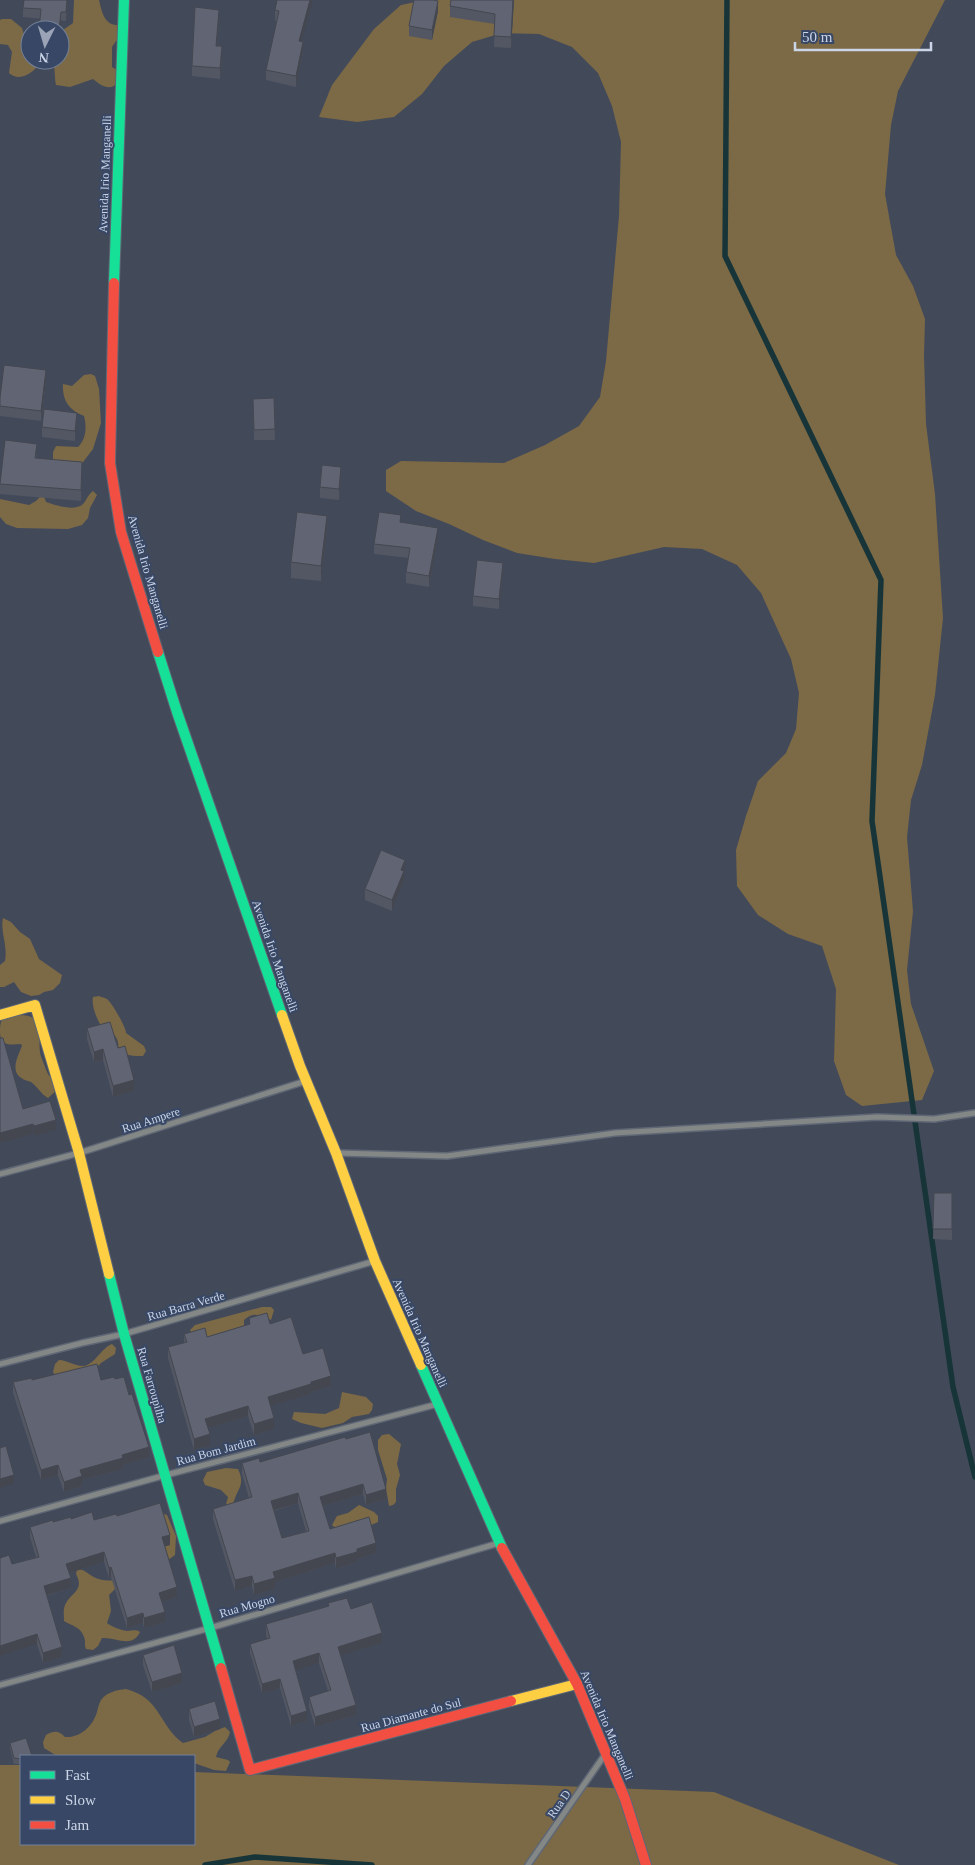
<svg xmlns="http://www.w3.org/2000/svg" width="975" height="1865" font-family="'Times New Roman',serif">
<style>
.green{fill:#7c6946}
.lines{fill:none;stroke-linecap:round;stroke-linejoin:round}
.stream{stroke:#173538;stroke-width:5.5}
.street-casing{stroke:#5f6775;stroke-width:8}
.fast-casing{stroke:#5f6775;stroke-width:12}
.slow-casing{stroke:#5f6775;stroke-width:12}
.jam-casing{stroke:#5f6775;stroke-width:12}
.street{stroke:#838786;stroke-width:5}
.fast{stroke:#16e098;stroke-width:10}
.slow{stroke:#ffcf43;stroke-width:10}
.jam{stroke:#f24e42;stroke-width:10}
.wall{fill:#535763;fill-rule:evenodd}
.shaded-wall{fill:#444750}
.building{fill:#616573;stroke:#444750;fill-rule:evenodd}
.labels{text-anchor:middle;stroke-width:4;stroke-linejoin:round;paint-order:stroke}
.street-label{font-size:12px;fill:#cbd5e7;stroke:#374765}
</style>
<rect width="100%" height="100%" fill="#424a5a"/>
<path class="green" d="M74,0H99C102,13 105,27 121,25L120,40L116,41L112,47V67L117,70L118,82C111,92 101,86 93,79L70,87L56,85C54,76 56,68 52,60H60C60,49 65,41 63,30L73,23Z
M425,0H945L898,91L891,125L885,194L896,255L913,286L925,319L924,355L926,424L935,494L943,618L935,695L922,765L911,800L907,837L913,911L907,970L911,1004L934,1071L922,1100L862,1106L846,1095L834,1061L836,989L822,946L788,934L758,915L737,886L736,850L746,816L758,781L786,753L796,729L799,693L791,659L761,593L737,565L702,549L664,547L594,563L555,559L517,553L483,540L449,524L416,511L386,491V470L401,461L504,463L545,445L579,426L600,397L606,361L619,216L621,142L612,106L598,73L572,47L539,34L502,33L472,42L444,66L422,94L394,117L357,122L319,117L332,85L374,29L401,5Z
M2,19H11L22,28L26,42L30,47V60H41C36,72 20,83 9,73L12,52L8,45L0,44V20Z
M91,374L95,376L99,389L101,423L93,449L80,466L53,460V452L56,446L78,447C86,439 87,427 84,416C69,410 62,401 63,384L72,386L84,375Z
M93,491L97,495L90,508L88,518L82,525L68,529L17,528L6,524L0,517V499L29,505L36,501L43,494L46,502C55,505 75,512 83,504C87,500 86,497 93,491Z
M3,918L11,922L20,932L30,939L39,959L62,975L60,983L53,990L44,992L39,995L31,996L21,992L14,982L4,987H0V965L5,961C8,945 0,932 3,918Z
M99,996C101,997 106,998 107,999C112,1003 126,1027 126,1033L144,1046L146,1051L143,1056C134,1056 125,1056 118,1049C120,1040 114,1031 105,1031C98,1023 91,1007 93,997Z
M18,1015C51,1014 34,1042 42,1059C44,1064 46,1070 48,1074C54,1082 56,1079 57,1090L48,1098C41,1094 37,1086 31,1082C29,1081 24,1080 23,1079C9,1072 18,1056 22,1046L21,1044C9,1045 0,1046 0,1032C0,1027 0,1024 2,1019Z
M262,1307H271L274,1310L271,1320C261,1315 253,1311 244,1320V1331L216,1339L193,1336L190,1330L195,1325Z
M112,1344L116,1348L115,1354L101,1363L95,1369L57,1378L53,1372L55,1364L59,1360C67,1360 74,1366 83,1366C95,1365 100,1349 112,1344Z
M342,1392L366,1397L373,1404L372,1410L369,1414L352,1417L343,1423L322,1428L301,1423L292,1419L294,1412L325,1414L339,1408Z
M389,1434L401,1444L397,1464L400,1475L396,1489V1502L393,1505L389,1506L386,1488L387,1479L378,1450V1440L382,1435Z
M226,1468L238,1469C247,1487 234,1491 233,1507L225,1508L228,1497L221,1490L205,1485L203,1480L207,1472Z
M359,1505L374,1512L378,1516V1522L371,1525L338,1530L332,1525L337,1516L348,1513Z
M161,1513L167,1515L176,1536L175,1555L168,1560L151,1549Z
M77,1569C84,1569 87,1573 92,1576C102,1582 111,1581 121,1579L117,1587L109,1595L111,1611L107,1623C112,1627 121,1630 127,1631C133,1631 135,1629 140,1632C132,1649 116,1637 102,1638L98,1646L93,1650L86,1649C84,1645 86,1641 84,1637C81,1627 72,1626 64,1621C64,1615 63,1610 65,1605C71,1592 85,1591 76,1574Z
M126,1689C161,1698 159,1726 183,1743L205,1737L215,1731L225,1727L230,1732C228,1743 218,1746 216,1757L228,1760L230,1762L226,1771L214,1770L194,1763V1756H57L44,1748L43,1742L46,1735C54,1731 58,1730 65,1737C79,1738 91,1728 96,1715C98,1710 98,1705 101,1700C107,1692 117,1690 126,1689Z
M0,1765H21V1844H194V1772L714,1792L899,1865H0Z"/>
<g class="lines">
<path class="stream" d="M727,0L725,256L881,580L872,821L953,1387L975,1477
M205,1865L255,1857L372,1865"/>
<g class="street-casing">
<path id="street" d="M337,1153L447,1156L615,1133L877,1117L934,1119L975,1113
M0,1174L79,1153L306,1081
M0,1364L82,1343L124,1334L375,1261
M0,1521L166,1475L438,1404
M0,1685L210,1628L499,1543
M528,1865L606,1753"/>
</g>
<g class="fast-casing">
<path id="fast" d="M114,283L124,0
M158,652L177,712L282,1015
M109,1274L124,1334L221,1668
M421,1365L502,1548"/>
</g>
<g class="slow-casing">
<path id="slow" d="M0,1015L35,1005L79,1153L109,1274
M282,1015L300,1066L336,1153L375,1261L421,1365
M511,1701L577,1684"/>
</g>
<g class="jam-casing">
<path id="jam" d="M114,283L110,463L121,532L158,652
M502,1548L577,1684L625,1799L646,1865
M221,1668L250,1770L511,1701"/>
</g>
<use href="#street" class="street"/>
<use href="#fast" class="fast"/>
<use href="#slow" class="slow"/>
<use href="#jam" class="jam"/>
</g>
<path class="wall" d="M68,0L66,21L23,17V8Z
M277,0L302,42L303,52L296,87L266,80V70L277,21H275V10Z
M514,0L511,48L494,47L495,24L450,17V6Z
M438,11L432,40L409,36V26Z
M219,20L217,46L222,57L220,79L192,76V66Z
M46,381L41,421L0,416V398Z
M274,398L275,440H254L253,399Z
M77,423L75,441L42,437V427Z
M37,454L36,458L82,473L81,501L0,494V484Z
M341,478L339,500L320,498V487Z
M401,522L438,539L429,587L406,583V572L409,558L374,554V544Z
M327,531L321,581L291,578V562Z
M503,573L499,609L473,606V596Z
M405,871L404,873V881L392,911L365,900V889Z
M87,1028L118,1048L134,1091L113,1097L103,1060L94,1062L87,1039Z
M934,1193H952V1240L933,1239Z
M249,1318L270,1324L303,1354L331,1386L311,1392V1394L270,1406L274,1429L254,1435L248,1416L208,1428L210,1445L194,1450L168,1358V1347L184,1343V1334L207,1337L249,1324Z
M115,1379L129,1395L149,1457L123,1465V1469L82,1480V1486L64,1492L58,1475L41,1480L13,1393V1382L32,1380H101Z
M346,1439L386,1499L366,1505L363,1494L323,1506L330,1529L376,1553L357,1559V1562L336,1569L335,1563L275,1582V1589L254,1595L252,1586L235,1591L213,1519V1509L249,1498L242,1474V1463L260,1462ZM298,1503L306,1531L282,1538L274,1511Z
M117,1516L170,1545L164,1547L177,1597L162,1602L165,1622L144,1628L143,1623L127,1628L111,1577L109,1578L104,1562L69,1573L71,1588L46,1596L62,1657L43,1663L12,1564L36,1557L30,1537V1527L71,1519L94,1520Z
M328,1603L351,1609L382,1643L340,1655L356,1715L315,1727L309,1707V1697L328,1691L319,1663L295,1670L307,1721L291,1726L280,1688L262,1693L250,1653V1644L267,1639L266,1634V1624L328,1606Z
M143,1655L182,1683L152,1692L143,1665Z
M189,1709L220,1729L194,1737L189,1720Z
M10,1743L21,1756V1764H14L10,1748Z"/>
<path class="shaded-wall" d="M67,0H68L66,21V12Z
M310,0H313L299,51V41Z
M513,0H514L511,48V37Z
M438,1V11L432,40V30Z
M219,10V20L216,56V46Z
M61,12V21L60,30H59Z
M303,42V52L296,87V76Z
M222,46V57L220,79V68Z
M46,370V381L41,421V411Z
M77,413V423L75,441V431Z
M82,462V473L81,501V490Z
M341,467V478L339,500V489Z
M327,516V531L321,581V566Z
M438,528V539L429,587V576Z
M503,563V573L499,609V599Z
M405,860L404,881L392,911V900L401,870Z
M103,1049V1060L94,1062V1052Z
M134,1080V1091L113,1097V1086Z
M56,1120V1130L34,1136V1126Z
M33,1124V1134L0,1143V1133Z
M331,1376V1386L311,1392V1394L268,1407V1397L311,1382Z
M248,1406V1416L205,1429V1419Z
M274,1418V1429L254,1435V1424Z
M210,1434V1445L194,1450V1439Z
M149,1447V1457L123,1465V1469L82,1480V1486L64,1492V1482L80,1470L122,1455Z
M58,1465V1475L41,1480V1470Z
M14,1475V1484L0,1488V1479Z
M363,1484V1494L320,1507V1497Z
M386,1489V1499L366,1505V1495Z
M298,1493V1503L271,1511V1501Z
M170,1535V1545L162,1547V1537Z
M376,1543V1553L357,1559V1562L336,1569V1558L357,1549Z
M104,1552V1562L66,1574V1564Z
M335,1553V1563L275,1582V1589L254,1595V1584L273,1572Z
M111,1567V1577L109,1578V1568Z
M252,1576V1586L235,1591V1580Z
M71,1578V1588L44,1596V1586Z
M177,1587V1597L159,1603V1593Z
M165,1612V1622L144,1628V1618Z
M143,1613V1623L127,1628V1618Z
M382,1633V1643L338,1656V1647Z
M37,1634V1644L0,1656V1646Z
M62,1647V1657L43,1663V1653Z
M319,1653V1663L293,1671V1661Z
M182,1673V1683L152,1692V1682Z
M280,1679V1688L262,1693V1684Z
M356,1705V1715L315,1727V1717Z
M307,1711V1721L291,1726V1716Z
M220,1719V1729L194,1737V1727Z"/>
<path class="building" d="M24,0H67L66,12H61L59,30H39L41,9L23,8Z
M277,0H310L299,41L303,42L296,76L266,70L279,11L275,10Z
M414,0H433L438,1L432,30L409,26Z
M451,0H513L511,37L494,36L495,14L450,6Z
M195,7L219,10L216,46H222L220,68L192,66Z
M4,365L46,370L41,411L0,406V398Z
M274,398L275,429L254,430L253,399Z
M44,409L77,413L75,431L42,427Z
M5,440L37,444L35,458L82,462L81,490L0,484Z
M322,465L341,467L339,489L320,487Z
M297,512L327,516L321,566L291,562Z
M379,512L401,515L400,522L438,528L429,576L406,572L410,548L374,544Z
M477,560L503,563L499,599L473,596Z
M381,850L405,860L401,870L404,871L392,900L365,889Z
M110,1022L118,1048L125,1046L134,1080L113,1086L103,1049L94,1052L87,1028Z
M0,1038H3L23,1109L50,1101L56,1120L34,1126L33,1124L0,1133Z
M934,1193H952V1229H933Z
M267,1313L270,1324L291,1317L303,1354L323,1348L331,1376L311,1382V1384L268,1397L274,1418L254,1424L248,1406L205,1419L210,1434L194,1439L168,1347L187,1342L184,1334L205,1328L207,1337L250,1324L249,1318Z
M97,1364L101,1380L114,1377L115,1379L124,1377L129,1395L132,1394L149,1447L122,1455L123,1458L80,1470L82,1476L64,1482L58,1465L41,1470L13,1382L32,1378V1380Z
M370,1432L386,1489L366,1495L363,1484L320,1497L330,1529L369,1517L376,1543L357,1549V1552L336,1558L335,1553L273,1572L275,1578L254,1584L252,1576L235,1580L213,1509L252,1497L242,1463L259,1458L260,1462L345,1437L346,1439ZM298,1493L309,1531L282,1538L271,1501Z
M6,1446L14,1475L0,1479V1448Z
M160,1503L170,1535L162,1537L177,1587L159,1593L165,1612L144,1618L143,1613L127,1618L111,1567L109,1568L104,1552L66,1564L71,1578L44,1586L62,1647L43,1653L37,1634L0,1646V1558L9,1555L12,1564L39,1557L30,1527L53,1520V1522L71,1517V1519L92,1512L94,1520L116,1514L117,1516Z
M347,1598L351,1609L372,1602L382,1633L338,1647L356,1705L315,1717L309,1697L331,1690L319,1653L293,1661L307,1711L291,1716L280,1679L262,1684L250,1644L270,1638L266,1624L329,1606L328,1603Z
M174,1645L182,1673L152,1682L143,1655Z
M215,1701L220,1719L194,1727L189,1709Z
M26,1738L32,1756H21V1759L14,1758L10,1743Z"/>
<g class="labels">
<g class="street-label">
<text transform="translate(105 174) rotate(-88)" y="4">Avenida Irio Manganelli</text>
<text transform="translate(148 572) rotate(74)" y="4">Avenida Irio Manganelli</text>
<text transform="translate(275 956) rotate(71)" y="4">Avenida Irio Manganelli</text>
<text transform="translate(151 1120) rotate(-18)" y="4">Rua Ampere</text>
<text transform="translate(186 1306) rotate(-16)" y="4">Rua Barra Verde</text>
<text transform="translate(420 1333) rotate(66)" y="4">Avenida Irio Manganelli</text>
<text transform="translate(152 1385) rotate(74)" y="4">Rua Farroupilha</text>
<text transform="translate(216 1451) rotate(-15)" y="4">Rua Bom Jardim</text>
<text transform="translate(247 1606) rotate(-16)" y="4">Rua Mogno</text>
<text transform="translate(411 1715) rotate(-15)" y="4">Rua Diamante do Sul</text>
<text transform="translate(607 1725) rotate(67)" y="4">Avenida Irio Manganelli</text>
<text transform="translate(559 1804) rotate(-55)" y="4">Rua D</text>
</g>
</g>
<rect x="20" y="1755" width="175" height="90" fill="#374765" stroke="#728099"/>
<rect x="30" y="1771" width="25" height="8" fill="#16e098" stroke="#728099"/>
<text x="65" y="1780" font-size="15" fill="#cbd5e7">Fast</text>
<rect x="30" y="1796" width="25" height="8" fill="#ffcf43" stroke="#728099"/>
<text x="65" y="1805" font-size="15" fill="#cbd5e7">Slow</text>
<rect x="30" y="1821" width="25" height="8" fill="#f24e42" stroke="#728099"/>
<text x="65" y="1830" font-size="15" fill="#cbd5e7">Jam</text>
<g transform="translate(45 45) rotate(185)"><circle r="24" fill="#374765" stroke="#728099"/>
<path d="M0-4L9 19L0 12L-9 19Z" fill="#9ba4b6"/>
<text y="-8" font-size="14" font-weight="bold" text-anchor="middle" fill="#cbd5e7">N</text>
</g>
<path d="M795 42v8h136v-8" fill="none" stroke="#cbd5e7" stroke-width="2.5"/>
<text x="802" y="42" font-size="15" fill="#cbd5e7" stroke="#374765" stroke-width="4" paint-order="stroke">50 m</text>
</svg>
